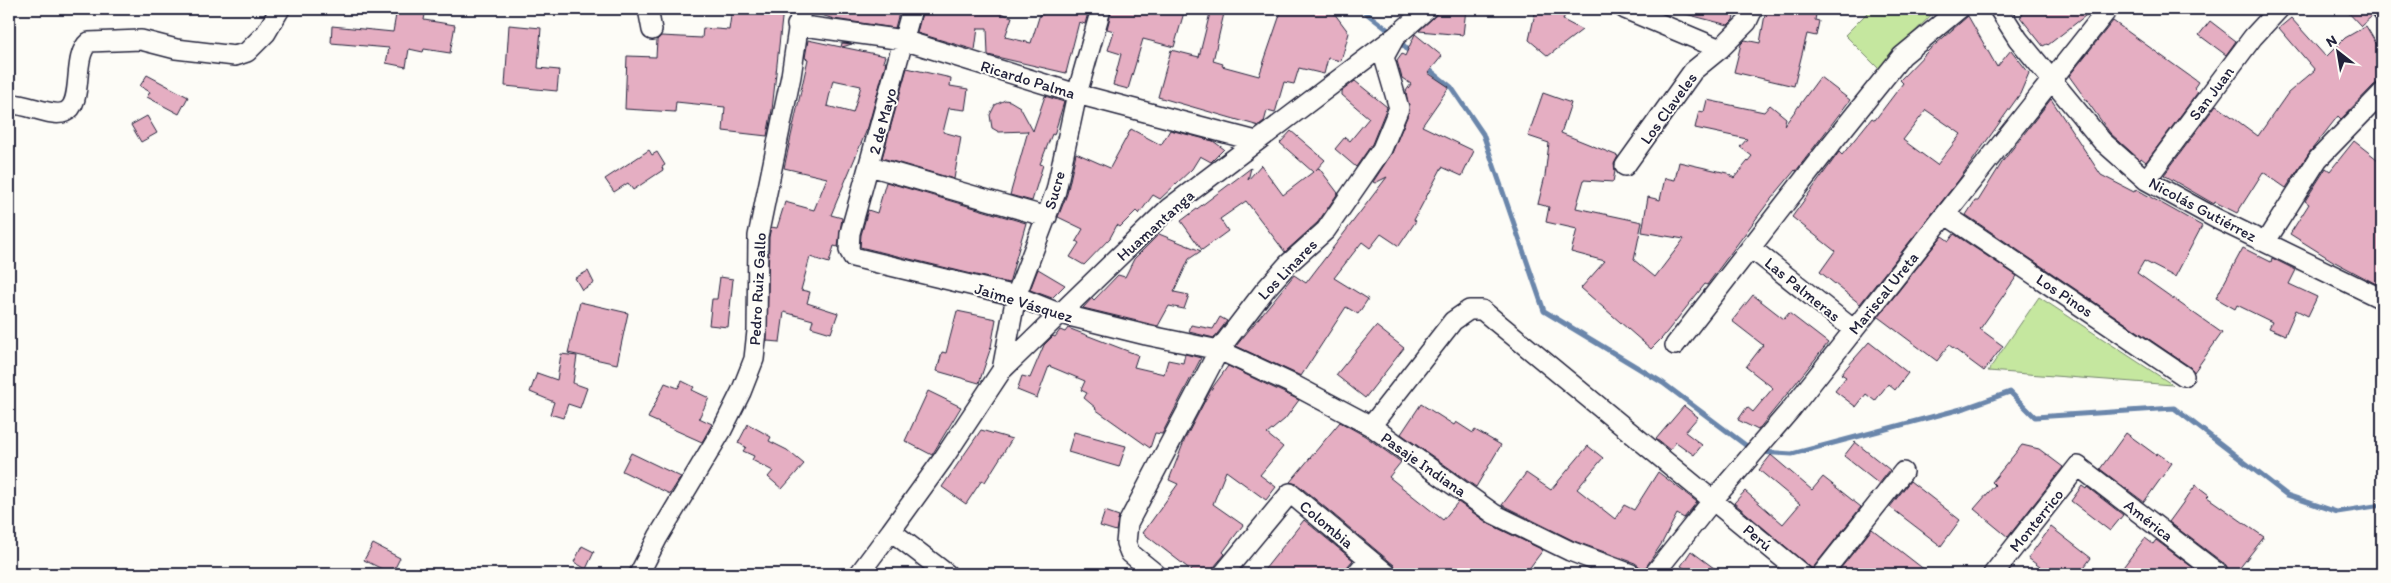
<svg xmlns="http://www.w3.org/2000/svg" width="2391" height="583" font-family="Itim,sans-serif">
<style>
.green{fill:#c5e79f;stroke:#74846d}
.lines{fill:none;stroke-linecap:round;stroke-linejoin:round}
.stream{stroke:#6b86ab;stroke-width:5}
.building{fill:#e5aec2;stroke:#22223b;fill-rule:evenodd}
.minor-casing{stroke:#22223b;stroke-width:22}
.minor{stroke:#fdfcf7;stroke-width:19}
.labels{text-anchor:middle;stroke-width:4;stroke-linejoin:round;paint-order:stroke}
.street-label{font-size:16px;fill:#22223b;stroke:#fdfcf7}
</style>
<rect width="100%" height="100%" fill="#fdfcf7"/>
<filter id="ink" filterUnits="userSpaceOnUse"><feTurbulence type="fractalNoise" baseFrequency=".02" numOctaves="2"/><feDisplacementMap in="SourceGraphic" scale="10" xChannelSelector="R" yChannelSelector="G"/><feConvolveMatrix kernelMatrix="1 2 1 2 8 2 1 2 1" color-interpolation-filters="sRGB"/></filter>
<g filter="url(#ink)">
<path class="green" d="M1871,9H1933L1935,11L1879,69L1845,35Z
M2039,297L2173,385L1988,371Z"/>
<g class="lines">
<path class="stream" d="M1361,9L1392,33
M1398,39L1412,55
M1426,67L1451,87L1483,134L1544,311L1663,383L1752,450
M1760,452L1792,454L1965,408L2010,392L2035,417L2174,408L2287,495L2337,512L2382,505"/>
</g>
<path class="building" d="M397,9H426L424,20L455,25L450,53L424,49L423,52L409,49L406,67L386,63L389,48L331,43L332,26L393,32Z
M732,9H783L772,110L767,136L723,131L725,107L676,102L675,112L625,109L627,56L656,57L657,40L661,36L702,38L703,28L729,30Z
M812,9H900L895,28L834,19L812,12Z
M923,9H988L1012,17L1005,37L1031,43L1040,14L1043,15L1045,9H1089L1085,24L1079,22L1066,73L988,55L987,28H978L975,50L917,33Z
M1112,9H1185L1174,47L1143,39L1128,89L1113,85L1121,54L1108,50L1114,31L1107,29Z
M1211,9H1225L1213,61L1223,64L1222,66L1259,76L1282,9H1331L1349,33L1341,61L1328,58L1324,74L1299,68L1294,84L1284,82L1275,113L1267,111L1264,122L1259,126L1158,97L1171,50L1199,57Z
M1440,9H1466L1463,35L1419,31L1434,17Z
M1536,9H1567L1563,20L1582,30L1548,56L1529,40Z
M1683,9H1736L1733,20L1728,25L1682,13Z
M1766,9H1817L1815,20L1819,21L1816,36L1807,34L1794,86L1734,72L1741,44L1745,40L1760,43Z
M2018,9H2094L2048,45L2047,44L2043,46L2020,17L2023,15Z
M2345,9H2370L2372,16L2361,26Z
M1968,16L1997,67L2011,50L2029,73L2020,94L1958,181L1860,304L1820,272L1835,251L1792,217L1839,152L1842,155L1872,118L1875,120L1903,83L1900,80L1929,50ZM1926,110L1961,134L1937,165L1903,140Z
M2291,18L2326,57L2345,38L2366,26L2376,43L2382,49V80L2374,85L2341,119L2338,116L2309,153L2286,188L2263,172L2237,213L2215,202L2214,204L2164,175L2216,105L2258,136L2288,93L2315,70L2279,28Z
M2113,21L2198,82L2194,88L2198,92L2146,162L2141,158L2140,160L2110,133L2069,76Z
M2210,21L2236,41L2226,55L2199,35Z
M509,25L541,28L538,68L559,70L557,91L505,86Z
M1415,34L1442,56L1428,73L1449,87L1422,126L1474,151L1462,176L1442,167L1414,220L1416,221L1399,246L1381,234L1370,248L1362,242L1334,278L1368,299L1358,314L1346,307L1301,376L1236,346L1294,275L1306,283L1387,177L1375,183L1373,182L1392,153L1409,112L1406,91L1411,84L1402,78L1397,61L1402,54L1405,56Z
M808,40L841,47L842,43L852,44L842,47L885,56L883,62H886L868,127L831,215L842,218L838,247L834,246L829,263L810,257L801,290L810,292L807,303L838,313L831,333L811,327L813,320L784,312L780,342L767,341L769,237L771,227L777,228L785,202L814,210L827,178L784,168L808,59L805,58ZM833,80L861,86L853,113L827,106Z
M907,68L951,78L950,86L968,89L965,110L949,108L943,132L961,137L954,179L882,158Z
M147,75L188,97L179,114L147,97L150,92L140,86Z
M1820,77L1850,100L1796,171L1795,170L1767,204L1707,285L1705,284L1662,338L1651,349L1581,288L1605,261L1571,252L1577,229L1546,222L1549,207L1538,204L1545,176L1549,143L1528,136L1543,93L1571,103L1561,133L1618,156L1614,164L1615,171L1613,182L1584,180L1576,208L1642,222L1634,260L1655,277L1684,239L1642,232L1648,197L1660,200L1665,178L1675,180L1679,162L1727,173L1734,178L1752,156L1740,147L1747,139L1695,128L1699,111L1704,112L1707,100L1764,112L1770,105L1786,118L1784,126Z
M1355,81L1387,107L1372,144L1356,167L1335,149L1345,137L1350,141L1369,118L1342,95V91Z
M1045,96L1064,102L1054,135L1052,134L1040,164L1043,165L1032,201L1010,195L1028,131L999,132L992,128L990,115L995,105L1005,100L1010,101L1020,107L1033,131Z
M2051,99L2101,175L2134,192L2136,189L2202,226L2175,277L2144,261L2137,273L2222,333L2194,372L2190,367L1966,215L1975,201H1978L2003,161Z
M147,116L157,133L141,142L131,125Z
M1131,129L1161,145L1170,130L1213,141L1224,149L1211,162L1200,156L1192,169L1160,199L1153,195L1139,214L1136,211L1120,227L1117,225L1110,238L1084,265L1070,257L1079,243L1076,241L1083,229L1058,217L1067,194L1076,153L1110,168Z
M1291,131L1325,160L1315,171L1319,168L1338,193L1318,222L1285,252L1246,201L1220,219L1228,231L1202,250L1181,221L1251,168L1248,180L1261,165L1283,195L1313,172L1280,143Z
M2354,141L2382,163V287L2333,261L2290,234L2309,204L2305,201L2326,168L2330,171Z
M649,150L652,155L657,152L665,165L662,167L663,170L633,190L628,183L614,192L605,179Z
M886,182L1026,223L1009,283L860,247L861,235L868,210L877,213Z
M1159,234L1201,251L1189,259L1174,292L1189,295L1184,309L1169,306L1158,326L1083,308L1092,298L1094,300L1118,275L1125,277L1134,259Z
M1954,234L2017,276L1980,329L2003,346L1984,371L1949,345L1937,361L1878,317L1942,236L1949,241Z
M2243,248L2271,262L2272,258L2296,270L2289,284L2317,297L2308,316L2296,310L2285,335L2269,328L2272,322L2237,305L2235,309L2216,298Z
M1038,269L1065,285L1052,298L1030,290Z
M588,271L594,283L582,290L575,278Z
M720,277L733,279L728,327L709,325L712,299H717Z
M1753,295L1784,319L1789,313L1828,343L1758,430L1738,420L1747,407L1753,412L1773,388L1746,367L1763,345L1732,321Z
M580,302L628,313L617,364L568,353Z
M957,311L996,319L991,347L979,383L937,371L942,352L946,353Z
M1220,317L1227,321L1214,338L1189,332L1191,325L1213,329Z
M1376,326L1404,348L1365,398L1336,375Z
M1068,328L1138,355L1134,367L1164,374L1168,360L1183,363L1185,354L1201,358L1162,434L1155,433L1150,448L1095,409L1096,408L1084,398L1087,393L1081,390L1085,381L1049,366L1037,398L1017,390L1022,376L1030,378L1044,345L1053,336L1055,337L1060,330L1065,332Z
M1869,342L1908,373L1895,390L1888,384L1875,401L1866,394L1856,407L1835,391L1846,377L1841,374Z
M561,354L577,356L573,383L587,388L580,408L568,404L563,418L550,414L554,402L530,392L537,373L557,380Z
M1228,366L1299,400L1285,419L1267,434L1283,447L1260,475L1276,487L1266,500L1226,471L1213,504L1243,525L1223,552L1225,554L1214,567L1212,574H1196L1143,533L1178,484L1169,480L1185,439L1210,391Z
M682,381L694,387L692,390L709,398L699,418L712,424L702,442L648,418L665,383L678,388Z
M928,391L961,407L932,455L905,441Z
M1421,404L1454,425L1456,422L1473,433L1475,430L1501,445L1476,487L1401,434Z
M1684,406L1698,417L1685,432L1702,445L1694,455L1676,442L1670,450L1656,439Z
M1340,422L1365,436L1401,462L1389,477L1443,520L1458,502L1489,524L1543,550L1525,574H1398L1394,565L1297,484L1290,482Z
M748,424L771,437L769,441L787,450L804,464L782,489L768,477L773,471L752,460L754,456L743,451L746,447L738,443Z
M981,430L1012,439L985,482L982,480L966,504L942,487Z
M1074,432L1126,446L1119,467L1068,452Z
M2126,433L2156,455L2157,453L2172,463L2144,502L2100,469Z
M1855,442L1890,470L1879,484L1844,456Z
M2022,445L2039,449L2063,467L2008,537L1974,509L1995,485L1992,482Z
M1588,446L1603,458L1577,489L1615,519L1624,505L1634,510L1658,472L1697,502L1684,518L1677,514L1662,543L1644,570L1635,563L1574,541L1502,505L1526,473L1551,490Z
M631,453L681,477L670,494L622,471Z
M1771,455L1812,490L1823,477L1861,507L1812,569L1734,503L1745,491L1783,524L1800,504L1759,470Z
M1910,481L1960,520L1941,546L1890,507Z
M2196,485L2209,495L2207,497L2264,537L2235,574H2230L2226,565L2169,522Z
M2082,486L2086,489L2087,487L2123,515L2110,531L2071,501Z
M1105,511L1119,516L1116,531L1100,526Z
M1304,520L1353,560L1347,567L1345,574H1261Z
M2051,527L2091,558L2079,574H2049L2028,558Z
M1872,529L1930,574H1836Z
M2145,538L2153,544L2156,540L2196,570L2193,574H2118Z
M373,544L400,558L392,574L364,560Z
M582,546L594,552L586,569L574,562Z
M1691,551L1722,574H1693L1681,566Z"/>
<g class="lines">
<g class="minor-casing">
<path id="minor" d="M648,9L652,30
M912,9L850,233L849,250L853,257L1016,296L1061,314L1146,335L1219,350L1290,383L1371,426L1494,514L1570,551L1631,574
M1625,9L1720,49
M1999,9L2018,39L2102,141L2146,180L2217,219L2382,299
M2381,9L2382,11
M797,25L903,40L1077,94L1256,141
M9,104C27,103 52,118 65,112C85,104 71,57 89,42L141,40L176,49L235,56L247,52L266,33L280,9
M870,166L1047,217
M1625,166L1693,71L1720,49L1747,22L1753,9
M2146,180L2253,37L2279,9
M1946,215L2184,376
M2266,241L2318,159L2382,93
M1751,248L1854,330
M1675,345L1832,143L1902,56L1959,9
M1002,370L1016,296L1056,191L1077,94L1101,9
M1371,426L1453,321L1469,310H1482L1802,574
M639,574L658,537L722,430L741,392L754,359L757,331L758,236L791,76L801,9
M859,574L891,531
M947,574L891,531L943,459L1002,370L1169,208L1396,36L1427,9
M1156,574L1130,553L1126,543L1128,523L1219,350L1265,290L1288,264L1326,230L1382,149L1399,108L1384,57L1395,37
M1223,574L1290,493L1387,574
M1356,574L1369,559
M1654,574L1713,500L1792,408L2108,9
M1822,574L1903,472
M1993,574L2078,466L2219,574"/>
</g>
<use href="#minor" class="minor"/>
</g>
</g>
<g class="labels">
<g class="street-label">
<text transform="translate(1028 79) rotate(17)" y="6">Ricardo Palma</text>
<text transform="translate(2211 93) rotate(-53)" y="6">San Juan</text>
<text transform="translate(1668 108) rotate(-54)" y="6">Los Claveles</text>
<text transform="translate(882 121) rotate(-75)" y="6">2 de Mayo</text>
<text transform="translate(1054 190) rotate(-74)" y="6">Sucre</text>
<text transform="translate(2203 209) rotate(28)" y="6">Nicolás Gutiérrez</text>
<text transform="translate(1155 225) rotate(-42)" y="6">Huamantanga</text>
<text transform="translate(1287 269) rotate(-46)" y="6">Los Linares</text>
<text transform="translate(757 289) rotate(-87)" y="6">Pedro Ruiz Gallo</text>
<text transform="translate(1803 289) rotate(39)" y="6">Las Palmeras</text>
<text transform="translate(1883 293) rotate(-51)" y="6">Mariscal Ureta</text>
<text transform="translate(2065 295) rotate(34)" y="6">Los Pinos</text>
<text transform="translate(1024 302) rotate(17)" y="6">Jaime Vásquez</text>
<text transform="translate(1424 464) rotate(35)" y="6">Pasaje Indiana</text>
<text transform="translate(2036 520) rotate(-51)" y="6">Monterrico</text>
<text transform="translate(2149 520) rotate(38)" y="6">América</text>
<text transform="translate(1327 524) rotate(40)" y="6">Colombia</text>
<text transform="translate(1758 537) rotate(40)" y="6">Perú</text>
</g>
</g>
<rect width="2391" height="583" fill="none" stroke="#fdfcf7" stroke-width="30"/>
<rect x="15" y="15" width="2361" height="553" fill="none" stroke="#22223b" stroke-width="2" filter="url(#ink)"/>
<g transform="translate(2338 52) rotate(329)" stroke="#fdfcf7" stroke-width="4" paint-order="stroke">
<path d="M0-4L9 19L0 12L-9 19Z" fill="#22223b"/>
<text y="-8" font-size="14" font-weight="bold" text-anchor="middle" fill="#22223b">N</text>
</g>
</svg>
